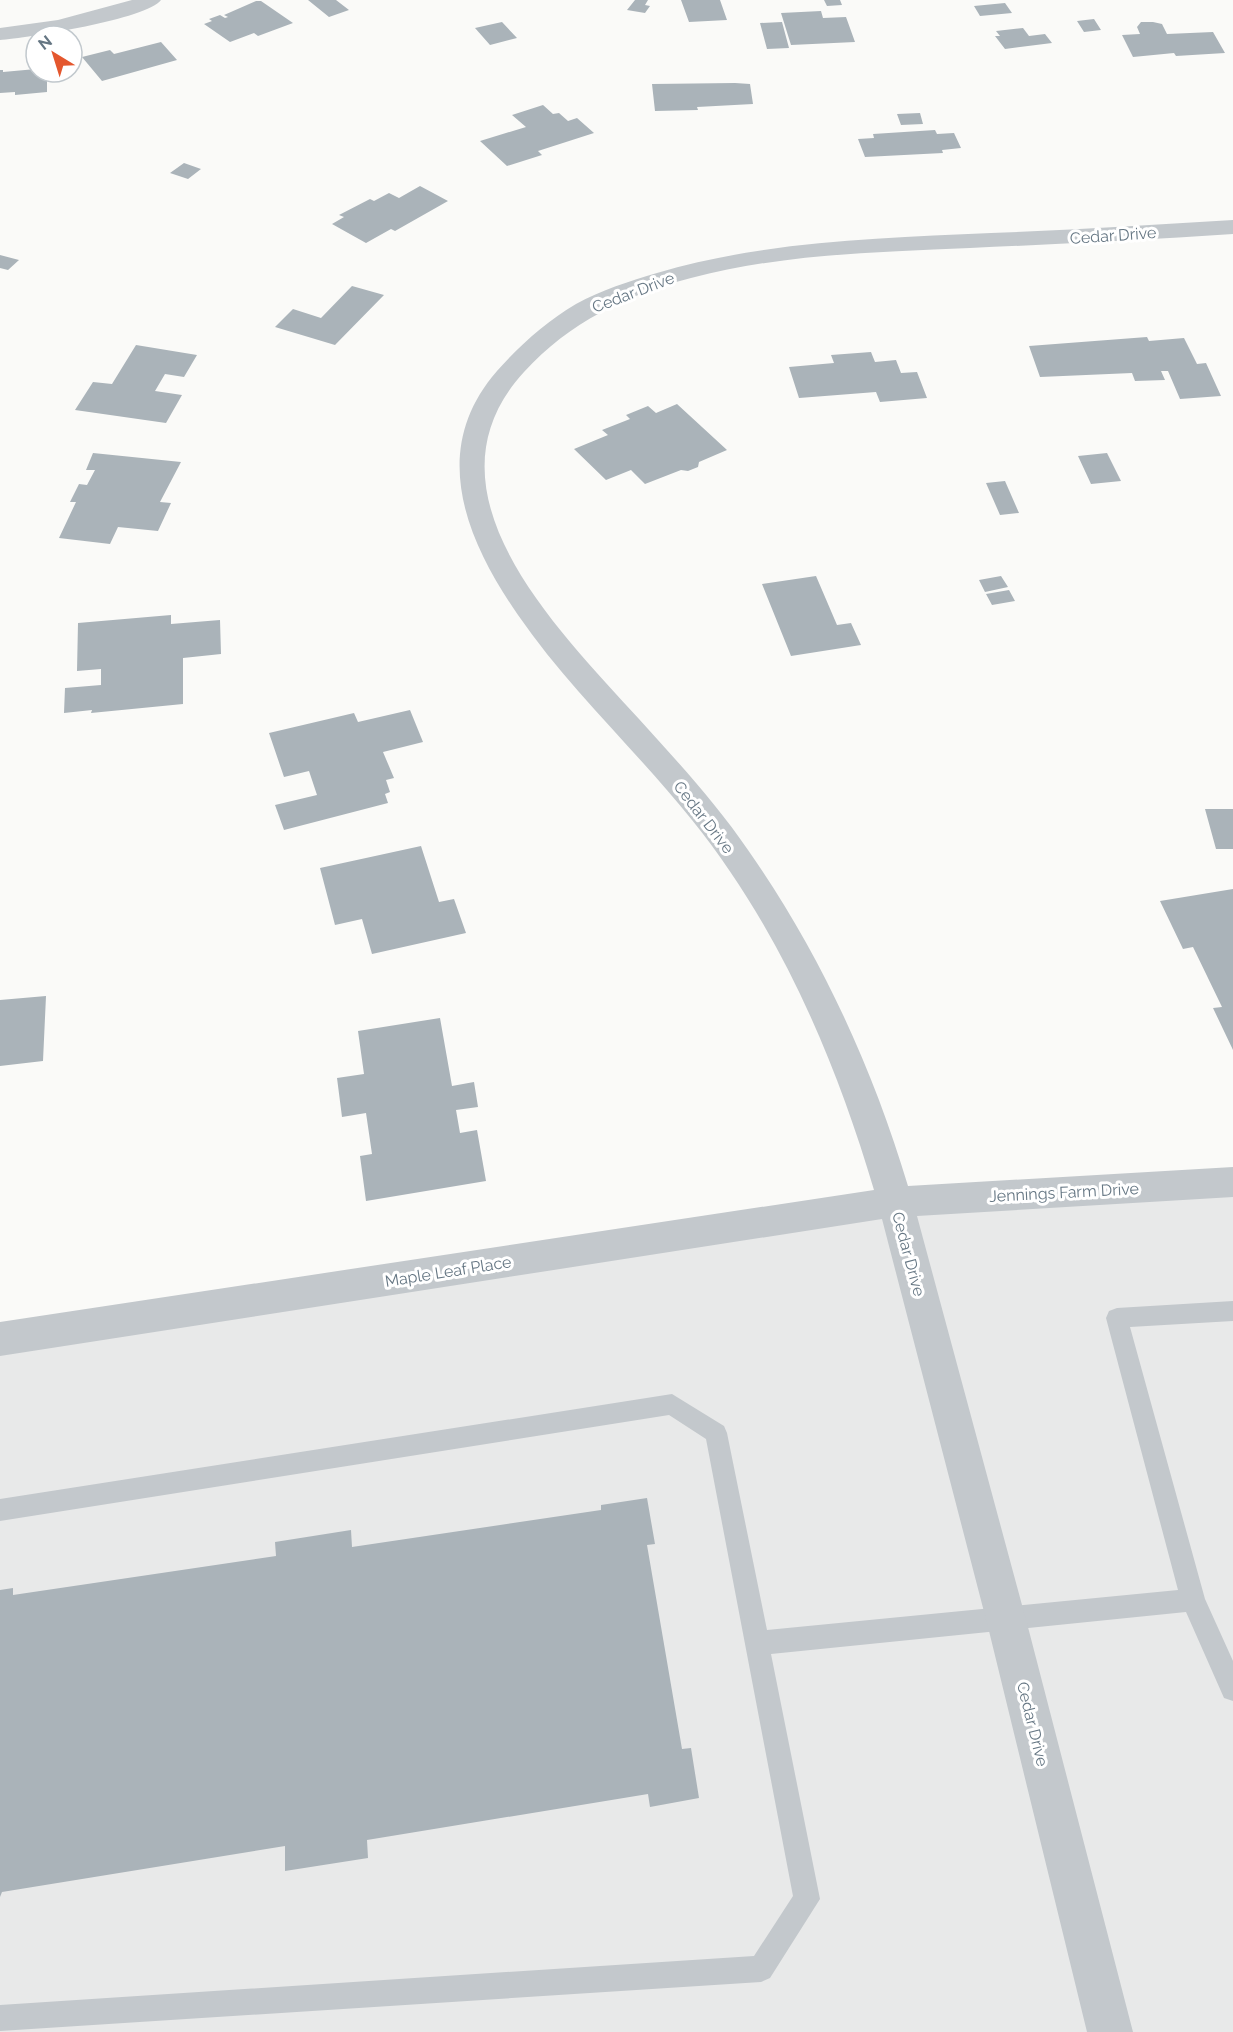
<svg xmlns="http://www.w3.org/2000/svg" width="1233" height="2032" font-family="Raleway,sans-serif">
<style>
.built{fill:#e8e9e9}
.building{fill:#aab3b9}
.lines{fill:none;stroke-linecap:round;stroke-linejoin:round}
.service{fill:#c3c8cc;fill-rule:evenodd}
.minor{fill:#c3c8cc;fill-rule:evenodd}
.labels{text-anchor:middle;stroke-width:6;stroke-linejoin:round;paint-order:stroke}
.street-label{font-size:16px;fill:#657683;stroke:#fff}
</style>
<rect width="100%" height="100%" fill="#fafaf8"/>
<path class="built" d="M1233,1182V2032H0V1339L896,1202Z"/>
<path class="building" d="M308,0H336L349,10L329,17Z
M635,0H648L645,5L650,6L645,13L627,10Z
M681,0H720L727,20L689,22Z
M824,0H840L842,5L827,6Z
M256,1H261L293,23L258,36L254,33L230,42L204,24L212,21L209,19L220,15L225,18L228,17L224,15Z
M1005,3L1012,13L980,16L974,6Z
M821,11L823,18L846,17L855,42L791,45L781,13Z
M1094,19L1101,30L1084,32L1077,21Z
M502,22L517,38L490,45L475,28Z
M782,22L789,48L767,49L760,23Z
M1141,22H1153L1162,24L1167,34L1213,32L1225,53L1176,56L1174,53L1133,57L1122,35L1140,34L1137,27Z
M1023,28L1029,36L1045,34L1052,43L1005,49L995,36H1000L996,31Z
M161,42L177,60L102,81L82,57L110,50L114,54Z
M36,69V72H47V92L15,95V92L0,93V70H3V72Z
M735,83L750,84L753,104L697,107L698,110L655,111L652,84Z
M543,105L553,114L559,113L568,121L577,118L594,133L538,151L542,155L507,166L480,141L526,127L512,115Z
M920,113L923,124L901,125L897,114Z
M935,130L937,134L954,133L961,148L942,150L943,153L865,157L858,139L874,138L873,134Z
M184,163L201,169L188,179L170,173Z
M420,186L448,201L395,231L391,229L366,243L332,224L344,217L339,215L370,199L374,201L389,193L399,198Z
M0,255L19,260L8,270L0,268Z
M352,286L384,295L335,345L275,327L293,309L321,318Z
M1147,337L1149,341L1184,338L1197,364L1206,363L1221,396L1180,399L1168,371H1161L1165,380L1135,381L1132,373L1040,377L1029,346Z
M136,345L197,355L184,377L165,374L155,391L182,395L166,423L75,410L93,382L112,384Z
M871,352L875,362L896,360L901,373L917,372L927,398L880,402L876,392L799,398L789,367L834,363L831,355Z
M677,404L727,450L699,462L698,467L688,471L681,470L645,484L631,470L606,480L574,449L608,435L602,430L630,419L626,415L648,406L656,413Z
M93,453L181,462L160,502L171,503L158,531L118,527L110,544L59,538L76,502H70L79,484L87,485L95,470H86Z
M1107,453L1121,481L1091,484L1078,456Z
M1005,481L1019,513L1000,515L986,483Z
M816,576L837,625L851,623L861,645L791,656L762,584Z
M1001,576L1008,587L985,592L979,580Z
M1009,590L1015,601L992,605L986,594Z
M171,615V624L220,620L221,654L183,658V704L91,713L92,710L64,713L65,688L101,685V669L77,671L78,623Z
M410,710L423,742L383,752L394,778L386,780L390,792L385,794L388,803L284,830L275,805L317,795L309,771L284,777L269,733L354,713L358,722Z
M1205,809H1233V849H1216Z
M421,846L439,902L454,899L466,933L372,954L362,919L335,925L320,868Z
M1233,889V1050L1213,1008L1222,1007L1193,947L1183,949L1160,901Z
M46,996L43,1061L0,1066V1000Z
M440,1018L452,1086L474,1082L478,1107L456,1110L460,1133L477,1130L486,1181L366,1201L360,1156L372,1154L366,1113L342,1117L337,1078L364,1074L358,1031Z
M647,1498L655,1544L647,1545L682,1749L691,1748L699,1798L650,1807L648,1794L367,1840L368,1858L285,1871V1846L2,1892L0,1897V1590L13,1588V1595L276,1556L275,1542L351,1530L352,1547L601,1510V1505Z"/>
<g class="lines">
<path class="service" d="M1233,1301V1321L1130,1327L1205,1599L1233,1661V1701L1224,1698L1186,1612L771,1654L820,1899L770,1978L761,1982L0,2031V2005L754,1956L793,1896L706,1439L669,1415L0,1521V1499L672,1394L724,1426L727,1433L767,1630L1178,1590L1106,1318L1109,1311L1117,1308Z"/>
<path class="minor" d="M132,0H161C148,19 26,38 0,40V28L58,20Z
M1233,220V234C1145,240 1058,244 970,248C877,252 782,254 691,278C626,295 570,322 524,372C414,492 561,632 639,719C677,761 716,803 748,850C820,953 872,1066 908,1186L1233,1167V1197L917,1216L1029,1631L1133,2032H1087L989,1631L882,1219L0,1356V1322L874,1190C835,1058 779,928 692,820C636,750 569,689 518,615C466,540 428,450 497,371C520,345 546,322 576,304C601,290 630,281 657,273C765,241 879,238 991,233C1072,230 1152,225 1233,220Z"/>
</g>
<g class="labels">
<g class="street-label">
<text transform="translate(1113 235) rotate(-4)" y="6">Cedar Drive</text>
<text transform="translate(633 292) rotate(-21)" y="6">Cedar Drive</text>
<text transform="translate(704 817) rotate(52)" y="6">Cedar Drive</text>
<text transform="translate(1064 1192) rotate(-3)" y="6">Jennings Farm Drive</text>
<text transform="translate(909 1254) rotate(75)" y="6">Cedar Drive</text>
<text transform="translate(448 1271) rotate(-9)" y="6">Maple Leaf Place</text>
<text transform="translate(1033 1724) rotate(76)" y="6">Cedar Drive</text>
</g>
</g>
<g transform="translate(54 54) rotate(322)"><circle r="28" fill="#ffffff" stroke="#c1c8cd" stroke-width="1.5"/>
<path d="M0-4.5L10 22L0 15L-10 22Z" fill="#e4572e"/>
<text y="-9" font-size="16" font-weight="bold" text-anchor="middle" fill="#657683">N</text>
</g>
</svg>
